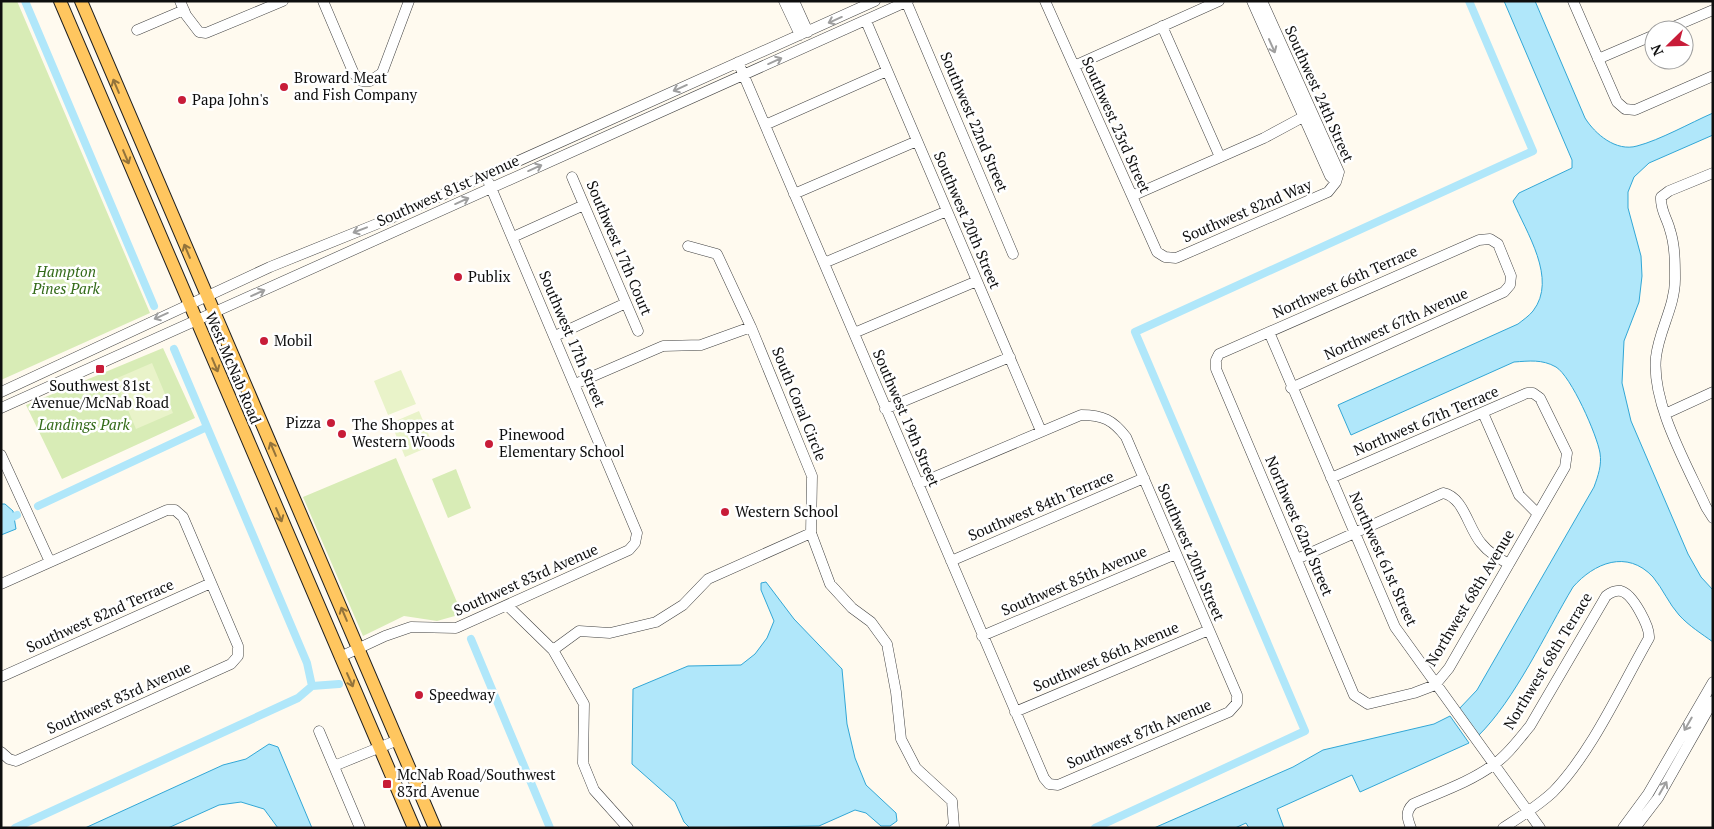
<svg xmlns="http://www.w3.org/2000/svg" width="1714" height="829" font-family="'PT Serif',serif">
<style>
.green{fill:#d8ecb6}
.pitch{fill:#e9f3c9}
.water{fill:#b0e7fa;stroke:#32a7d6}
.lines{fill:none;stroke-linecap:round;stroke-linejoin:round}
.canal{stroke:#b0e7fa;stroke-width:8}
.minor-casing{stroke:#414141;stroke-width:11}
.major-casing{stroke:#1f1f1f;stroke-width:14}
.minor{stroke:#fff;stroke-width:10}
.major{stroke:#ffc65f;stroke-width:12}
.oneway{stroke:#9f9f9f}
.oneway2{stroke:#93733b}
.poi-dot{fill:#c81c38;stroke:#fff;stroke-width:2}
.labels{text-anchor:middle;stroke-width:5;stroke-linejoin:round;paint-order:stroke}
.poi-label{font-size:15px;fill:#0e0e0e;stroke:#fff;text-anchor:start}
.street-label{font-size:15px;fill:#0e0e0e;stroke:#fff}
.park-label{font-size:15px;font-style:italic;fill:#346b1a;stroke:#fff}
</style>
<rect width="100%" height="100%" fill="#fffaef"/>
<path class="green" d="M1,1H17L150,313L1,380Z
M163,348L195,418L62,479L26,405Z
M396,458L462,614L437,621L404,616L363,636L303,497Z
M456,469L471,508L448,518L432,479Z"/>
<path class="pitch" d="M152,363L173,413L136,429L115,379Z
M401,370L416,404L388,415L374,381Z
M419,411L433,445L405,457L391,423Z"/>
<path class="water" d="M1504,1H1535L1585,118C1595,134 1616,152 1637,146C1660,140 1690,123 1713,113V135L1649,163L1634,177L1628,192V208L1641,256L1642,276L1639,302L1624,341L1622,383L1631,421L1688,554L1701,577L1713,590V642C1702,634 1689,626 1679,615C1669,604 1663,589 1653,577C1627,549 1594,563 1573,587C1546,632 1515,700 1478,736L1459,709L1477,690L1594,487C1598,476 1602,465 1600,453C1597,435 1571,376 1556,367C1542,359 1529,361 1514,362L1351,435L1338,405L1518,324C1523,320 1529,316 1533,311C1558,279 1526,232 1513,201L1519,193L1572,168V160Z
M1,504H5L13,511L16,529L1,535Z
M766,582L794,619L842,669L847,724L855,758L866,785L896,813L897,821L890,826H881L866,813L855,810L819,826L690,828L684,822L675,802L632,764L633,689L688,666L741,665L755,654L767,638L774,621L761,590V583Z
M1450,716L1469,743L1360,792L1352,775L1277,809L1284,828H1249L1246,823L1235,828H1154L1293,767L1323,750L1434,724Z
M269,744L278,747L312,828H278L264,809L241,802L219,805L168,828H85L223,765L246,759Z"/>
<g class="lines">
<path class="canal" d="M25,1L154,306
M38,506L207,427
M1,523L17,515
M471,639L550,828
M312,686L339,684
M15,828L298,698L312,686L307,663L174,349
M1095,828L1305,731L1135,332L1533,151L1469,1"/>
<g class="minor-casing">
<path id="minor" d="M180,1L186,15L199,32L206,33L283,1
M323,1L354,74L362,81H370L382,73L409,1
M784,1L800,35
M794,1L808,32
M906,1L1013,254
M1045,1L1157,252L1165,257L1176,258L1328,192L1336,182L1339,172L1262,1
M1252,1L1330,176L1336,182
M1573,1L1617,102L1625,109L1635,110L1713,76
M866,21L1041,431
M1162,26L1220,157
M137,30L184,10
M1666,30L1713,10
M1598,59L1654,35
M738,62L1044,778L1049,784L1058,785L1229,712L1237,703V695L1126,437C1113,420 1103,415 1081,415L918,484
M1074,66L1219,1
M765,125L887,71
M1713,173L1669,191L1661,197C1660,210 1667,218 1670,230C1675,245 1675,263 1675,279C1675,307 1659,330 1656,357C1651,403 1687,465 1706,507L1713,518
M572,177L638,331
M794,194L917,141
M1132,196L1264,138L1303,117
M513,237L584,205
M688,246L717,254L751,327L812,476L811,533L830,584L852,608L871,622L887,644L896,692L901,739L916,768L952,801L954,827L951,828
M824,263L947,211
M1269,332L1395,627L1540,828
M854,333L977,281
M555,336L626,303
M575,384L663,346L701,345L751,327
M1291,388L1504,292L1510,285L1511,276L1498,244L1490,239L1479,240L1219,354L1216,360V369L1354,695L1368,704L1414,693L1435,685L1449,668L1565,467L1567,453L1540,398L1533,393H1527L1331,478
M1,392L270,267L389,219L875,1
M1,408L908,1
M885,409L1010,357
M1483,413L1519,495L1537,513
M1665,414L1713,392
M1,455L50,562
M1297,559L1443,493C1464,497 1468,528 1481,543C1489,553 1498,558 1509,564
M951,561L1144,478
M1,584L167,510H175L183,517L238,646V656L231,664L16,761L9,759L1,752
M507,605L553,650L584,704L583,763L594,790L628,828
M982,636L1176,554
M553,650L579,631L610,633L656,622L683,605L708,579L811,533
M340,657L385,636L411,627L456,628L629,550L635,543L637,533L489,183
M1,677L211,583
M1015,712L1209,630
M319,731L360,828
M334,766L398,740
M1411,828C1407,818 1405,812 1413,804C1440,792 1470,782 1493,765C1508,755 1519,739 1530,726L1606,596C1610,593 1615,590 1621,591C1633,594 1650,627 1649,638C1621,687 1592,752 1553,792C1538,806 1520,817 1503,828
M1623,828L1648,794L1713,682
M1635,828L1658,798L1713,701"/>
</g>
<g class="major-casing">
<path id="major" d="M60,1L414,828
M81,1L435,828"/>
</g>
<use href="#minor" class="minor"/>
<use href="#major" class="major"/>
</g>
<defs><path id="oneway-shaft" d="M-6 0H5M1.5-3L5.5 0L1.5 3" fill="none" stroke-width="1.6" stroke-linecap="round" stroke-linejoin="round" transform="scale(1.25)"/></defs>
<g class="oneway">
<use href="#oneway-shaft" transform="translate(835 20) rotate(156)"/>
<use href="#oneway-shaft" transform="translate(1272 46) rotate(66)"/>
<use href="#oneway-shaft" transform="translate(775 61) rotate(-24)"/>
<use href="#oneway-shaft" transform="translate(680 88) rotate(156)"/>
<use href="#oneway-shaft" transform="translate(535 168) rotate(-24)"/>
<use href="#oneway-shaft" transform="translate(462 201) rotate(-24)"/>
<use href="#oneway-shaft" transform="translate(360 230) rotate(159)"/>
<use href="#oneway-shaft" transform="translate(258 293) rotate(-24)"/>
<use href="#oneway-shaft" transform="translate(161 316) rotate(156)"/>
<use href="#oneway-shaft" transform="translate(1688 724) rotate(120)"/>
<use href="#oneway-shaft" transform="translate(1663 788) rotate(-60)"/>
</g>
<g class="oneway2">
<use href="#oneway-shaft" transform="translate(116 86) rotate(-113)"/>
<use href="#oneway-shaft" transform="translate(126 157) rotate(67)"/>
<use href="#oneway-shaft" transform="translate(187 251) rotate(-113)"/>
<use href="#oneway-shaft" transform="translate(215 365) rotate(67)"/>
<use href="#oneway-shaft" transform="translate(273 449) rotate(-113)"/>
<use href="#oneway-shaft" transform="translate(279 515) rotate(67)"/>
<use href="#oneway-shaft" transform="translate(344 614) rotate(-113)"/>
<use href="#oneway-shaft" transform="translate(350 680) rotate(66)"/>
</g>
<g class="poi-dot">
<circle cx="284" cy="87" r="5"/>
<circle cx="182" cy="100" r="5"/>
<circle cx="458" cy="277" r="5"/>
<circle cx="264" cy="341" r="5"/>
<rect x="95" y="364" width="10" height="10" rx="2.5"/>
<circle cx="331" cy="423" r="5"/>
<circle cx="342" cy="434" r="5"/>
<circle cx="489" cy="444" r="5"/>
<circle cx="725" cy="512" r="5"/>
<circle cx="419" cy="695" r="5"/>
<rect x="382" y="779" width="10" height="10" rx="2.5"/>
</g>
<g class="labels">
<g class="poi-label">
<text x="294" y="83">Broward Meat<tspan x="294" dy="17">and Fish Company</tspan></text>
<text x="192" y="105">Papa John's</text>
<text x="468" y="282">Publix</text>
<text x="274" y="346">Mobil</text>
<text x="100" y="391" text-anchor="middle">Southwest 81st<tspan x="100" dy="17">Avenue/McNab Road</tspan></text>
<text x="321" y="428" text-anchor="end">Pizza</text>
<text x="352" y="430">The Shoppes at<tspan x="352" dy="17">Western Woods</tspan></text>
<text x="499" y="440">Pinewood<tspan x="499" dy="17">Elementary School</tspan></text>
<text x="735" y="517">Western School</text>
<text x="429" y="700">Speedway</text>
<text x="397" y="780">McNab Road/Southwest<tspan x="397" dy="17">83rd Avenue</tspan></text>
</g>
<g class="street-label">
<text transform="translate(1319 94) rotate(66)" y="5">Southwest 24th Street</text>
<text transform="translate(974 122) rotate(67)" y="5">Southwest 22nd Street</text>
<text transform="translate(1116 125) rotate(66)" y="5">Southwest 23rd Street</text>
<text transform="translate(448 191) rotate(-24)" y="5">Southwest 81st Avenue</text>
<text transform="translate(1247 211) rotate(-23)" y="5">Southwest 82nd Way</text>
<text transform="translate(967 220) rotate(67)" y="5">Southwest 20th Street</text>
<text transform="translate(619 248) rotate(67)" y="5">Southwest 17th Court</text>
<text transform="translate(1345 282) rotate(-24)" y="5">Northwest 66th Terrace</text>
<text transform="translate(1396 324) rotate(-24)" y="5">Northwest 67th Avenue</text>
<text transform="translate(572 339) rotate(67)" y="5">Southwest 17th Street</text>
<text transform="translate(233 368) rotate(67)" y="5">West McNab Road</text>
<text transform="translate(799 404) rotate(68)" y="5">South Coral Circle</text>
<text transform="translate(906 418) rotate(67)" y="5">Southwest 19th Street</text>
<text transform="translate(1426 421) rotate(-23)" y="5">Northwest 67th Terrace</text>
<text transform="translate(1041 506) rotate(-23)" y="5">Southwest 84th Terrace</text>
<text transform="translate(1299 526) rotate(67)" y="5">Northwest 62nd Street</text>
<text transform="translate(1191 552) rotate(67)" y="5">Southwest 20th Street</text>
<text transform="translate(1383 559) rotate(66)" y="5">Northwest 61st Street</text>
<text transform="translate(526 580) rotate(-24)" y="5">Southwest 83rd Avenue</text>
<text transform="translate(1074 581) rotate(-23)" y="5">Southwest 85th Avenue</text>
<text transform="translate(1470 598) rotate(-59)" y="5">Northwest 68th Avenue</text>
<text transform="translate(100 616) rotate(-24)" y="5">Southwest 82nd Terrace</text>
<text transform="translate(1106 657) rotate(-23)" y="5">Southwest 86th Avenue</text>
<text transform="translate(1548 661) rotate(-59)" y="5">Northwest 68th Terrace</text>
<text transform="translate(119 698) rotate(-24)" y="5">Southwest 83rd Avenue</text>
<text transform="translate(1139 734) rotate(-23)" y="5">Southwest 87th Avenue</text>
</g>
<g class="park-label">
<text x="66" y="277">Hampton<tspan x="66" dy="17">Pines Park</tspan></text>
<text x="84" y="430">Landings Park</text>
</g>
</g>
<rect width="1714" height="829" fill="none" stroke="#0e0e0e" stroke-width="5"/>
<g transform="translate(1669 45) rotate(247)"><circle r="24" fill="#ffffff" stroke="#9f9f9f"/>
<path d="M0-4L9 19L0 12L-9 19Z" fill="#c81c38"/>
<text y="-8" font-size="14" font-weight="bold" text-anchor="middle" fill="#0e0e0e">N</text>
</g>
</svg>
